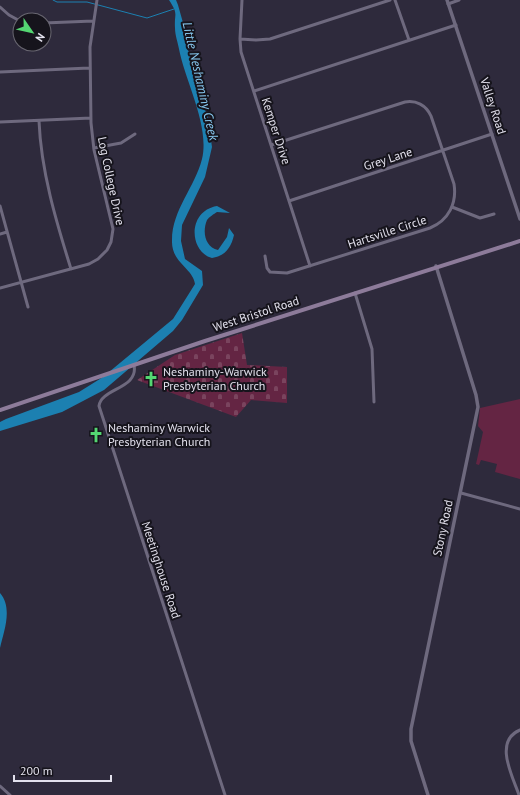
<svg xmlns="http://www.w3.org/2000/svg" width="520" height="795" font-family="'PT Sans',sans-serif">
<style>
.green{fill:#642543}
.cemetery{fill:url(#cemetery-stones)}
.water{fill:#1c80b1}
.lines{fill:none;stroke-linecap:round;stroke-linejoin:round}
.stream{stroke:#1c80b1;stroke-width:1}
.minor{stroke:#6e697e;stroke-width:3}
.tertiary{stroke:#6e697e;stroke-width:3.5}
.secondary{stroke:#8d7b9a;stroke-width:4}
.labels{text-anchor:middle;stroke-width:4;stroke-linejoin:round;paint-order:stroke}
.street-label{font-size:12px;fill:#e3e1ed;stroke:#16141c}
.poi-label{font-size:12px;fill:#e3e1ed;stroke:#16141c;text-anchor:start}
.water-label{font-size:13px;font-style:italic;fill:#88c9f0;stroke:#16141c}
</style>
<defs>
<pattern id="cemetery-stones" width="16" height="16" patternUnits="userSpaceOnUse"><rect width="16" height="16" fill="#642543"/><path d="M2 7V4a2 2 0 0 1 4 0v3zM10 15v-3a2 2 0 0 1 4 0v3z" fill="#7a445e"/></pattern>
</defs>
<rect width="100%" height="100%" fill="#2e2a3c"/>
<path class="green" d="M520,399V479L495,472L497,464L481,460L479,465L476,464L483,432L478,426L480,408Z"/>
<path class="cemetery" d="M242,333L247,365L287,367V403L251,400L236,417L137,380L175,355Z"/>
<path class="water" d="M169,0H176L178,5L189,44L187,47L200,84L201,98L209,121V127L212,147L205,177L182,225L181,241L185,259L202,271L203,285L182,320L173,331L104,390L62,412L0,431V422L6,419L79,392L103,377L173,319L195,284C193,268 171,263 172,240C172,210 195,187 202,159C210,126 185,81 179,49C178,43 175,35 175,28C174,13 179,15 169,0Z
M217,206L230,213L217,212C214,214 209,217 207,220C202,232 205,247 218,250L227,237L229,228L234,235C231,248 225,256 212,258C189,252 187,211 217,206Z
M0,593C13,608 4,631 0,648Z"/>
<g class="lines">
<path class="stream" d="M53,0L57,2H87L147,18L174,9"/>
<path class="minor" d="M242,0L240,39L241,52L310,266
M395,0L409,40
M448,4L459,0
M0,7L9,15L20,21
M44,23L93,21
M240,39L256,40L270,39L390,0
M0,72L89,68
M254,91L456,25
M39,121C41,171 56,221 71,269
M0,122L91,118
M94,148L121,143L135,134
M289,201L492,134
M0,206L28,307
M452,207L480,218L494,214
M0,234L7,232
M265,256L267,268L270,272L287,273L430,228C449,220 457,203 454,184L431,116C426,105 416,100 405,102L271,145
M0,288L89,264L98,259L107,250L111,242L113,229L94,150L91,123L90,47L97,0
M355,293L372,349L374,402
M134,365C139,389 101,388 99,406L225,795
M461,493L520,509
M0,786L10,795
M519,795C513,777 493,741 520,730"/>
<path class="tertiary" d="M447,0L520,219
M428,795L411,741V729L478,407L476,395L436,266"/>
<path class="secondary" d="M0,410L205,341L520,241"/>
</g>
<defs>
<g id="church-bare" transform="scale(1.2)"><path d="M-1.2-6h2.4v3.5h3.3v2.4h-3.3V6h-2.4V-.1h-3.3v-2.4h3.3Z" fill="#54d672" stroke="#16141c" stroke-width="2.5" paint-order="stroke"/></g>
</defs>
<g fill-rule="evenodd">
<use href="#church-bare" x="151" y="379"/>
<use href="#church-bare" x="96" y="435"/>
</g>
<g class="labels">
<g class="street-label">
<text transform="translate(493 106) rotate(72)" y="4">Valley Road</text>
<text transform="translate(276 131) rotate(72)" y="4">Kemper Drive</text>
<text transform="translate(388 159) rotate(-18)" y="4">Grey Lane</text>
<text transform="translate(111 181) rotate(78)" y="4">Log College Drive</text>
<text transform="translate(387 232) rotate(-18)" y="4">Hartsville Circle</text>
<text transform="translate(256 314) rotate(-18)" y="4">West Bristol Road</text>
<text transform="translate(443 528) rotate(-78)" y="4">Stony Road</text>
<text transform="translate(161 570) rotate(72)" y="4">Meetinghouse Road</text>
</g>
<g class="poi-label">
<text x="163" y="376">Neshaminy-Warwick<tspan x="163" dy="14">Presbyterian Church</tspan></text>
<text x="108" y="432">Neshaminy Warwick<tspan x="108" dy="14">Presbyterian Church</tspan></text>
</g>
<g class="water-label">
<text transform="translate(201 81) rotate(77)" y="5">Little Neshaminy Creek</text>
</g>
</g>
<g transform="translate(32 32) rotate(124)"><circle r="19" fill="#16141c" stroke="#686670"/>
<path d="M0-3L7 15L0 10L-7 15Z" fill="#54d672"/>
<text y="-6" font-size="11" font-weight="bold" text-anchor="middle" fill="#e3e1ed">N</text>
</g>
<path d="M14 775v6h97v-6" fill="none" stroke="#e3e1ed" stroke-width="2"/>
<text x="20" y="775" font-size="12" fill="#e3e1ed" stroke="#16141c" stroke-width="3" paint-order="stroke">200 m</text>
</svg>
